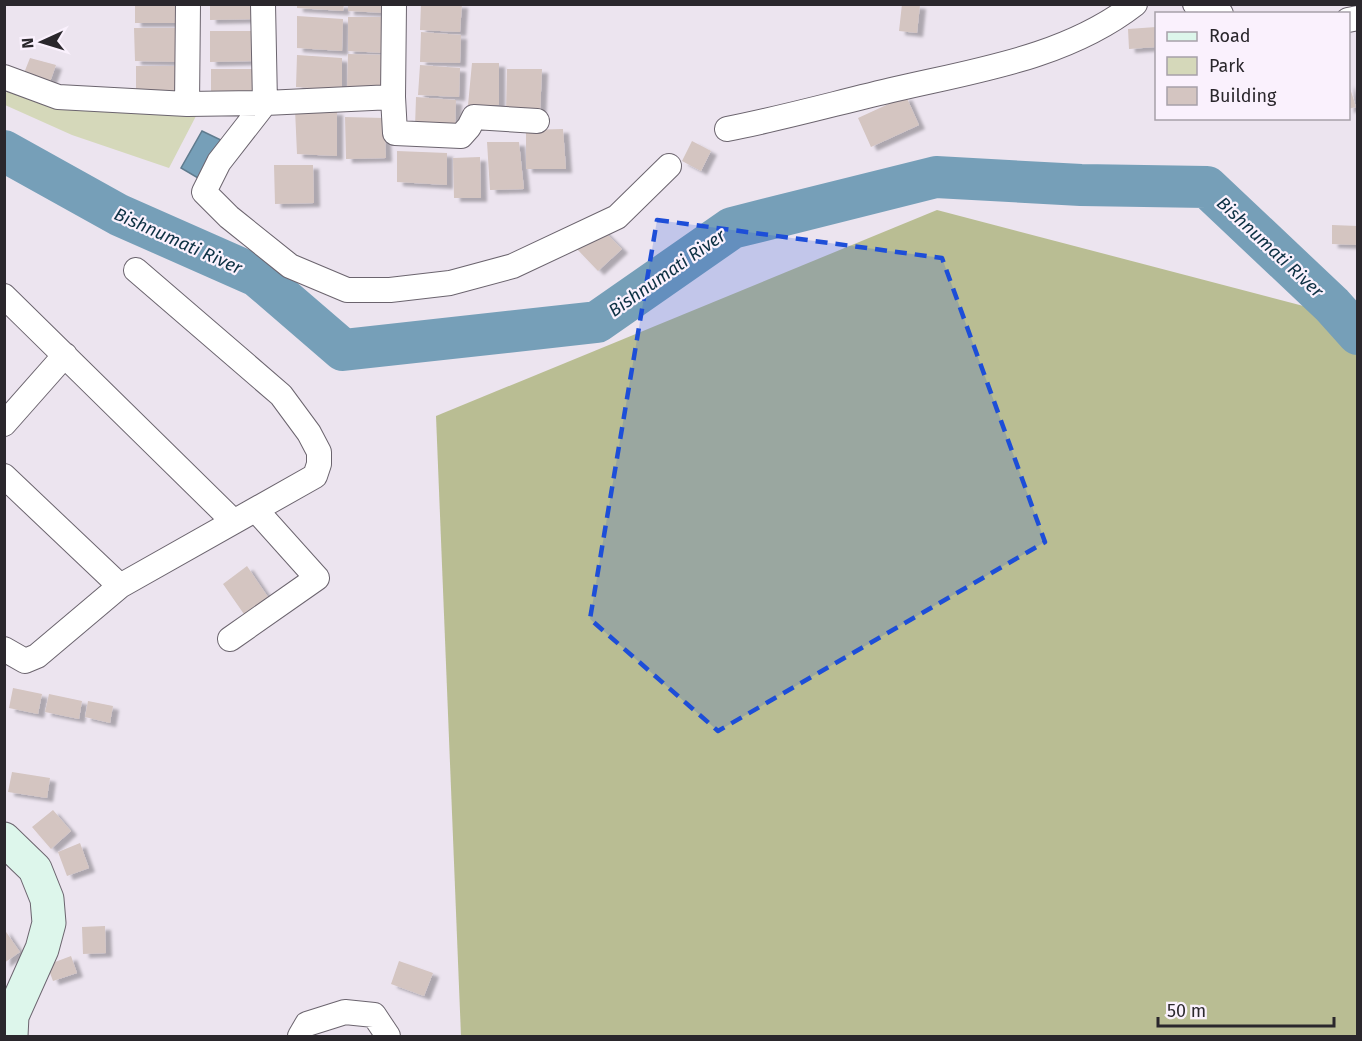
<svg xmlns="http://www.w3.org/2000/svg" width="1362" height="1041" font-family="'Fira Sans',sans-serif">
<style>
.green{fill:#d5d8ba}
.forest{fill:#b9bd93}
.water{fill:#769fb8;stroke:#5f7b8e;stroke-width:1.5}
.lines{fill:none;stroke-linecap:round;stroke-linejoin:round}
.river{stroke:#769fb8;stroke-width:42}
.building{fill:#d4c5c1;filter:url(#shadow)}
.street-casing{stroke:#6b646e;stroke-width:26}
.secondary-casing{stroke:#6b646e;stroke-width:35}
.street{stroke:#fff;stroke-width:24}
.secondary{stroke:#ddf6eb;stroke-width:33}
.marked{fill:#1d4ed8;fill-opacity:0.2;stroke:#1d4ed8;stroke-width:4.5;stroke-dasharray:12 8;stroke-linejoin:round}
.labels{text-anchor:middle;stroke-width:4.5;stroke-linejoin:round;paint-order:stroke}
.water-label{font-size:18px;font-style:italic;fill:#0c3043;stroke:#faf1fd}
</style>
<defs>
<filter id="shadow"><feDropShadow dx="6" dy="4" stdDeviation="1.5" flood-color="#0004"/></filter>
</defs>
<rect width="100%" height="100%" fill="#ece4ef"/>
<path class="green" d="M10,83L148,113L196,116L169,168L72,135L5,105V96Z"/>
<path class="forest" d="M937,210L1357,320V1036H461L436,416Z"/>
<path class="water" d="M202,131L223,141L198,178L181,168Z"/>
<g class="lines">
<path class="river" d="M4,151L119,215L257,276L343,350L597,322L732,228L936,177L1081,185L1207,187L1332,305L1358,334"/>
</g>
<path class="building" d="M135,4H179L180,23H135Z
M210,4H253L254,19L210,20Z
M297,4H344L343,11L297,8Z
M348,4H385V13L348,11Z
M421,4H462L460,32L420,30Z
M902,4L920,5L917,33L899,31Z
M297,16L343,19L342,51L297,48Z
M348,17H386L385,53L348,51Z
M1156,27V47L1129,49L1128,29Z
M134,28H177L180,62L135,61Z
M210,31H252L253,61L210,62Z
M421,32L461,35L460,63L420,62Z
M348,54L385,55L384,91L347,89Z
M297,55L342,58V90L296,87Z
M30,58L56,65L50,82L24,73Z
M472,63H499V105H468Z
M420,65L460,68L459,97L418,95Z
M136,66H179L181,100L136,99Z
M211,69H253L254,99L211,100Z
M507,69H542L540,115L506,112Z
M1348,82L1356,107L1348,109Z
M906,96L919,125L871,147L858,118Z
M416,97L456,100L455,129L415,127Z
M295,109L337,111V156L297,154Z
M345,117L384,118L386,158L346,159Z
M563,129L566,169H526V130Z
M692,141L711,151L701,171L682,161Z
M487,142H519L524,189L490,190Z
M397,151L447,153V185L397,182Z
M480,157L481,198H454L453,158Z
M274,165H313L314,203L275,204Z
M1332,225L1358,226V245L1332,244Z
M602,229L622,249L598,271L576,248Z
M247,566L270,600L246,617L223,584Z
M13,688L42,694L38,714L9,708Z
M49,694L82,701L79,719L45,712Z
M88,701L113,706L110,723L85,717Z
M12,772L50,778L47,798L8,792Z
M53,810L71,831L51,849L32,827Z
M80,843L89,868L67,876L58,852Z
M105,926L106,953L83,954L82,927Z
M4,929L20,952L4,963Z
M71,956L77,973L53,981L47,965Z
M399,961L433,973L424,996L391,984Z"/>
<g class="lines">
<g class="street-casing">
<path id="street" d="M394,4L393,97L265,103L219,162L204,192L229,217L290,266L347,290H390L450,283L513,266L617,217L669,166
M1195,4L1221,14
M1348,20L1358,18
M4,77L58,97L187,104L265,103L263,4
M393,97L395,133L461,136L469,127L474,117L537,121
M187,104L188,4
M727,129C784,118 840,102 896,89C978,70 1067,57 1135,4
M4,296L233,521
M4,424L65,355
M4,476L120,586
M230,639L317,578L256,510
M4,649L25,661L37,656L120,586L315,476L319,464V452L309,433L281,395L136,270
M300,1036L307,1024L345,1012L374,1015L388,1036"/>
</g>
<g class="secondary-casing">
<path id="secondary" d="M4,839L35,869L47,899L49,923L42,949L12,1016L11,1036"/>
</g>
<use href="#street" class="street"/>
<use href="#secondary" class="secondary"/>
</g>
<path class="marked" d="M657,220L942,258L1045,542L718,731L590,619Z"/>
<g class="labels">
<g class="water-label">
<text transform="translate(178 241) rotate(24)" y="6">Bishnumati River</text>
<text transform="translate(1270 247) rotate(43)" y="6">Bishnumati River</text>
<text transform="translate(667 273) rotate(-35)" y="6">Bishnumati River</text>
</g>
</g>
<rect width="1362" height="1041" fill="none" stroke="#2a272c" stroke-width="12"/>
<rect x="1155" y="12" width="195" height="108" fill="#faf1fd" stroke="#a7a0a9" stroke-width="1.5"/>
<rect x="1167" y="32" width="30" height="9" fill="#ddf6eb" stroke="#a7a0a9" stroke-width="1.5"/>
<text x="1209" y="42" font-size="18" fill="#2a272c">Road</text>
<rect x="1167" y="57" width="30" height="18" fill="#d5d8ba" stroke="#a7a0a9" stroke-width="1.5"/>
<text x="1209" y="72" font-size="18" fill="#2a272c">Park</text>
<rect x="1167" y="87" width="30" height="18" fill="#d4c5c1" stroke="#a7a0a9" stroke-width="1.5"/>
<text x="1209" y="102" font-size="18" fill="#2a272c">Building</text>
<g transform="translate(42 42) rotate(266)" stroke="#faf1fd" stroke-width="4.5" paint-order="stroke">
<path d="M0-4.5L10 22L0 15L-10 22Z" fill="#2a272c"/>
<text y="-9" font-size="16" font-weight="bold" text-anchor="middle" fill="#2a272c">N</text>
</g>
<path d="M1158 1017v9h176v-9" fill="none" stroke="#2a272c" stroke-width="3"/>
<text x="1167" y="1017" font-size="18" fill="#2a272c" stroke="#faf1fd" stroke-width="4.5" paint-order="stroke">50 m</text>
</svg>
